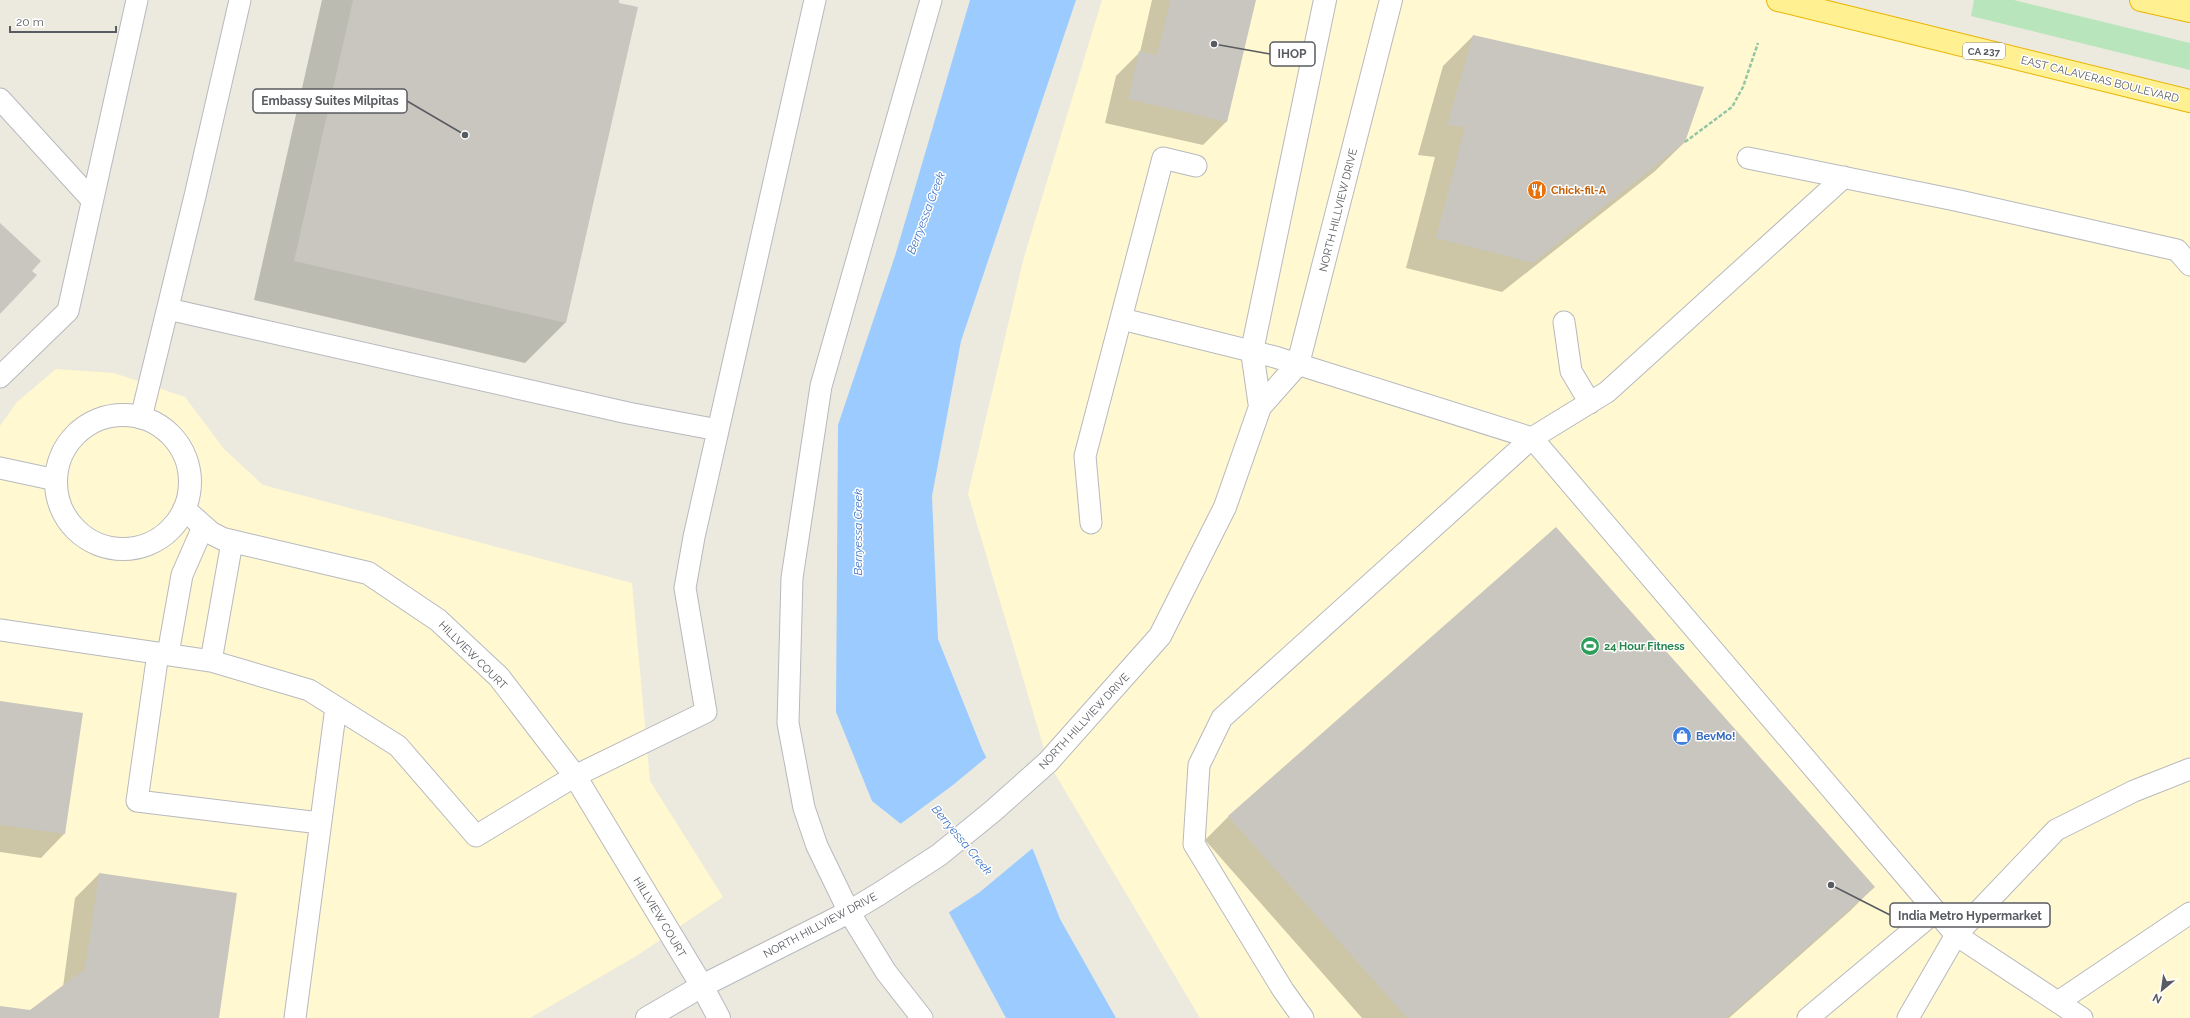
<svg xmlns="http://www.w3.org/2000/svg" width="2190" height="1018" font-family="Raleway,sans-serif">
<style>
.commercial{fill:#fff8d0}
.green{fill:#b9e5bd}
.water{fill:#9bcbff}
.pier{fill:#eceade}
.shadow{fill:#0003}
.building{fill:#c8c6be}
.lines{fill:none;stroke-linecap:round;stroke-linejoin:round}
.service-casing{stroke:#b7b9be;stroke-width:23}
.minor-casing{stroke:#b7b9be;stroke-width:24}
.tertiary-casing{stroke:#b7b9be;stroke-width:24}
.trunk-casing{stroke:#eab400;stroke-width:24}
.path{stroke:#92c6a5;stroke-width:2.5;stroke-dasharray:4 2;stroke-linecap:butt}
.service{stroke:#fff;stroke-width:21}
.minor{stroke:#fff;stroke-width:22}
.tertiary{stroke:#fff;stroke-width:22}
.trunk{stroke:#fff191;stroke-width:22}
.labels{text-anchor:middle;stroke-width:3;stroke-linejoin:round;paint-order:stroke}
.shield{fill:#fff;stroke:#8a8c90;stroke-width:1}
.shield-label{font-size:10px;font-weight:bold;fill:#585b60}
.street-label{font-size:11px;fill:#585b60;stroke:#fff}
.food-label{font-size:11px;font-weight:bold;fill:#c56008;stroke:#fff;text-anchor:start}
.leisure-label{font-size:11px;font-weight:bold;fill:#27864d;stroke:#fff;text-anchor:start}
.shop-label{font-size:11px;font-weight:bold;fill:#366cbe;stroke:#fff;text-anchor:start}
.water-label{font-size:12px;font-style:italic;fill:#3b73c5;stroke:#fff}
.leader{fill:none;stroke:#585b60;stroke-width:1.5}
.callout-dot{fill:#585b60;stroke:#fff;stroke-width:1.5}
.callout{fill:#fff;stroke:#585b60;stroke-width:1.5}
.callout-label{font-size:12px;text-anchor:middle;font-weight:bold;fill:#585b60}
</style>
<rect width="100%" height="100%" fill="#eceade"/>
<path class="commercial" d="M1102,0H1778L2190,101V1018H1200L1048,762L968,494L1024,257Z
M56,369L114,373L185,397L224,449L263,485L632,583L650,781L723,897L638,955L530,1018H0V426L17,402Z"/>
<path class="green" d="M1974,0H2014L2190,43V70L1971,16Z"/>
<path class="water" d="M970,0H1076L961,341L932,496L938,639L982,749L1034,852L1060,919L1116,1018H1006L901,824L872,801L836,712L838,425L895,256Z"/>
<path class="pier" d="M988,756L1034,847L980,892L948,913L899,825L953,785Z"/>
<path class="shadow" d="M322,0H618L565,323L525,363L254,300Z
M1152,0H1255L1226,122L1203,145L1105,123L1116,76L1140,52Z
M1473,36L1685,142L1654,172L1502,292L1406,268L1435,157L1418,155L1443,66Z
M1556,529L1874,887L1850,911L1729,1018H1362L1205,840L1228,817Z
M0,702L64,834L41,858L0,852Z
M99,874L218,1018H0V1007L30,1011L63,987L75,898Z"/>
<path class="building" d="M353,0H619V3L638,7L566,323L294,261Z
M1170,0H1256L1227,122L1128,99L1139,51L1157,55Z
M1473,35L1704,87L1685,142L1533,263L1436,238L1465,127L1447,125Z
M0,223L41,261L32,271L37,275L0,314Z
M1556,527L1875,887L1727,1018H1407L1228,816Z
M0,701L83,713L65,834L0,825Z
M99,873L237,893L219,1018H0V1006L30,1010L85,969Z"/>
<g class="lines">
<g class="service-casing">
<path id="service" d="M0,99L92,200
M1748,158L1955,200L2177,250L2190,265
M168,309L628,413L718,430
M1122,319L1275,357L1532,438L1956,935L2082,1018
M1564,322L1571,371L1590,403
M0,377L68,311L137,0
M141,418L195,196L240,0
M0,468L56,480
M1091,523L1085,456L1163,158L1196,166
M0,630L211,661L309,690L398,746L476,836L575,776L706,712L685,588L694,537L815,0
M158,653L137,801L320,823
M168,654L182,575L203,527
M211,661L232,542
M2058,1002L2190,913
M295,1018L336,707
M922,1018L886,972L849,912L817,846L804,808L788,723L792,578L821,386L931,0
M1303,1018L1283,990L1194,844L1199,765L1222,718L1532,438L1607,392L1844,177
M1808,1018L1936,911
M1908,1018L1956,935L2056,830L2134,791L2190,769"/>
</g>
<g class="minor-casing">
<path id="minor" d="M56 482a67 67 0 1 1 134 0a67 67 0 1 1-134 0Z
M184,509L211,533L223,539L368,573L438,620L499,677L575,776L702,986L719,1018"/>
</g>
<g class="tertiary-casing">
<path id="tertiary" d="M1260,407L1252,351L1325,0
M647,1018L702,986L849,912L879,894L939,855L993,811L1048,762L1160,636L1225,507L1260,407L1298,364L1391,0"/>
</g>
<g class="trunk-casing">
<path id="trunk" d="M1778,0L2190,101
M2141,0L2190,11"/>
</g>
<path class="path" d="M1685,142L1732,107L1743,87L1758,43"/>
<use href="#service" class="service"/>
<use href="#minor" class="minor"/>
<use href="#tertiary" class="tertiary"/>
<use href="#trunk" class="trunk"/>
</g>
<defs>
<g id="restaurant-disc" transform="scale(1)"><circle r="9.5" fill="#e8710a" stroke="#fff"/><path d="M-5-6h1v4h1v-4h1v4h1v-4h1v5L-1.5 .5V6h-2V.5L-5-1ZM5-6V6H3V1.5H1.5Q1.5-4 5-6Z" fill="#fff"/></g>
<g id="stadium-disc" transform="scale(1)"><circle r="9.5" fill="#2e9e5b" stroke="#fff"/><path d="M0-5a6.5 5 0 1 0 0 10a6.5 5 0 1 0 0-10ZM-3.5-1.8h7v3.6h-7Z" fill="#fff"/></g>
<g id="shop-disc" transform="scale(1)"><circle r="9.5" fill="#3f7fe0" stroke="#fff"/><path d="M-5-2.5h2.3a2.7 3.5 0 0 1 5.4 0H5L5.5 6h-11ZM-1.5-2.5h3a1.5 2.3 0 0 0-3 0Z" fill="#fff"/></g>
</defs>
<g fill-rule="evenodd">
<use href="#restaurant-disc" x="1537" y="190"/>
<use href="#stadium-disc" x="1590" y="646"/>
<use href="#shop-disc" x="1682" y="736"/>
</g>
<g class="labels">
<rect class="shield" x="1963" y="43" width="42" height="16" rx="3"/>
<g class="shield-label">
<text x="1984" y="55">CA 237</text>
</g>
<g class="street-label">
<text transform="translate(2100 79) rotate(14)" y="4">EAST CALAVERAS BOULEVARD</text>
<text transform="translate(1338 210) rotate(-76)" y="4">NORTH HILLVIEW DRIVE</text>
<text transform="translate(473 655) rotate(45)" y="4">HILLVIEW COURT</text>
<text transform="translate(1084 721) rotate(-47)" y="4">NORTH HILLVIEW DRIVE</text>
<text transform="translate(660 917) rotate(59)" y="4">HILLVIEW COURT</text>
<text transform="translate(820 925) rotate(-28)" y="4">NORTH HILLVIEW DRIVE</text>
</g>
<g class="food-label">
<text x="1551" y="194">Chick-fil-A</text>
</g>
<g class="leisure-label">
<text x="1604" y="650">24 Hour Fitness</text>
</g>
<g class="shop-label">
<text x="1696" y="740">BevMo!</text>
</g>
<g class="water-label">
<text transform="translate(926 213) rotate(-69)" y="4">Berryessa Creek</text>
<text transform="translate(858 532) rotate(-90)" y="4">Berryessa Creek</text>
<text transform="translate(962 840) rotate(50)" y="4">Berryessa Creek</text>
</g>
</g>
<path class="leader" d="M1214 44L1270 54M465 135L407 101M1831 885L1890 915"/>
<g class="callout-dot">
<circle cx="1214" cy="44" r="4"/>
<circle cx="465" cy="135" r="4"/>
<circle cx="1831" cy="885" r="4"/>
</g>
<g class="callout">
<rect x="1270" y="42" width="45" height="24" rx="4"/>
<rect x="253" y="89" width="154" height="24" rx="4"/>
<rect x="1890" y="903" width="160" height="24" rx="4"/>
</g>
<g class="callout-label">
<text x="1292" y="58">IHOP</text>
<text x="330" y="105">Embassy Suites Milpitas</text>
<text x="1970" y="920">India Metro Hypermarket</text>
</g>
<g transform="translate(2162 990) rotate(209)" stroke="#ffffff" stroke-width="3" paint-order="stroke">
<path d="M0-3L7 15L0 10L-7 15Z" fill="#585b60"/>
<text y="-6" font-size="11" font-weight="bold" text-anchor="middle" fill="#585b60">N</text>
</g>
<path d="M10 26v6h106v-6" fill="none" stroke="#585b60" stroke-width="2"/>
<text x="16" y="26" font-size="12" fill="#585b60" stroke="#ffffff" stroke-width="3" paint-order="stroke">20 m</text>
</svg>
